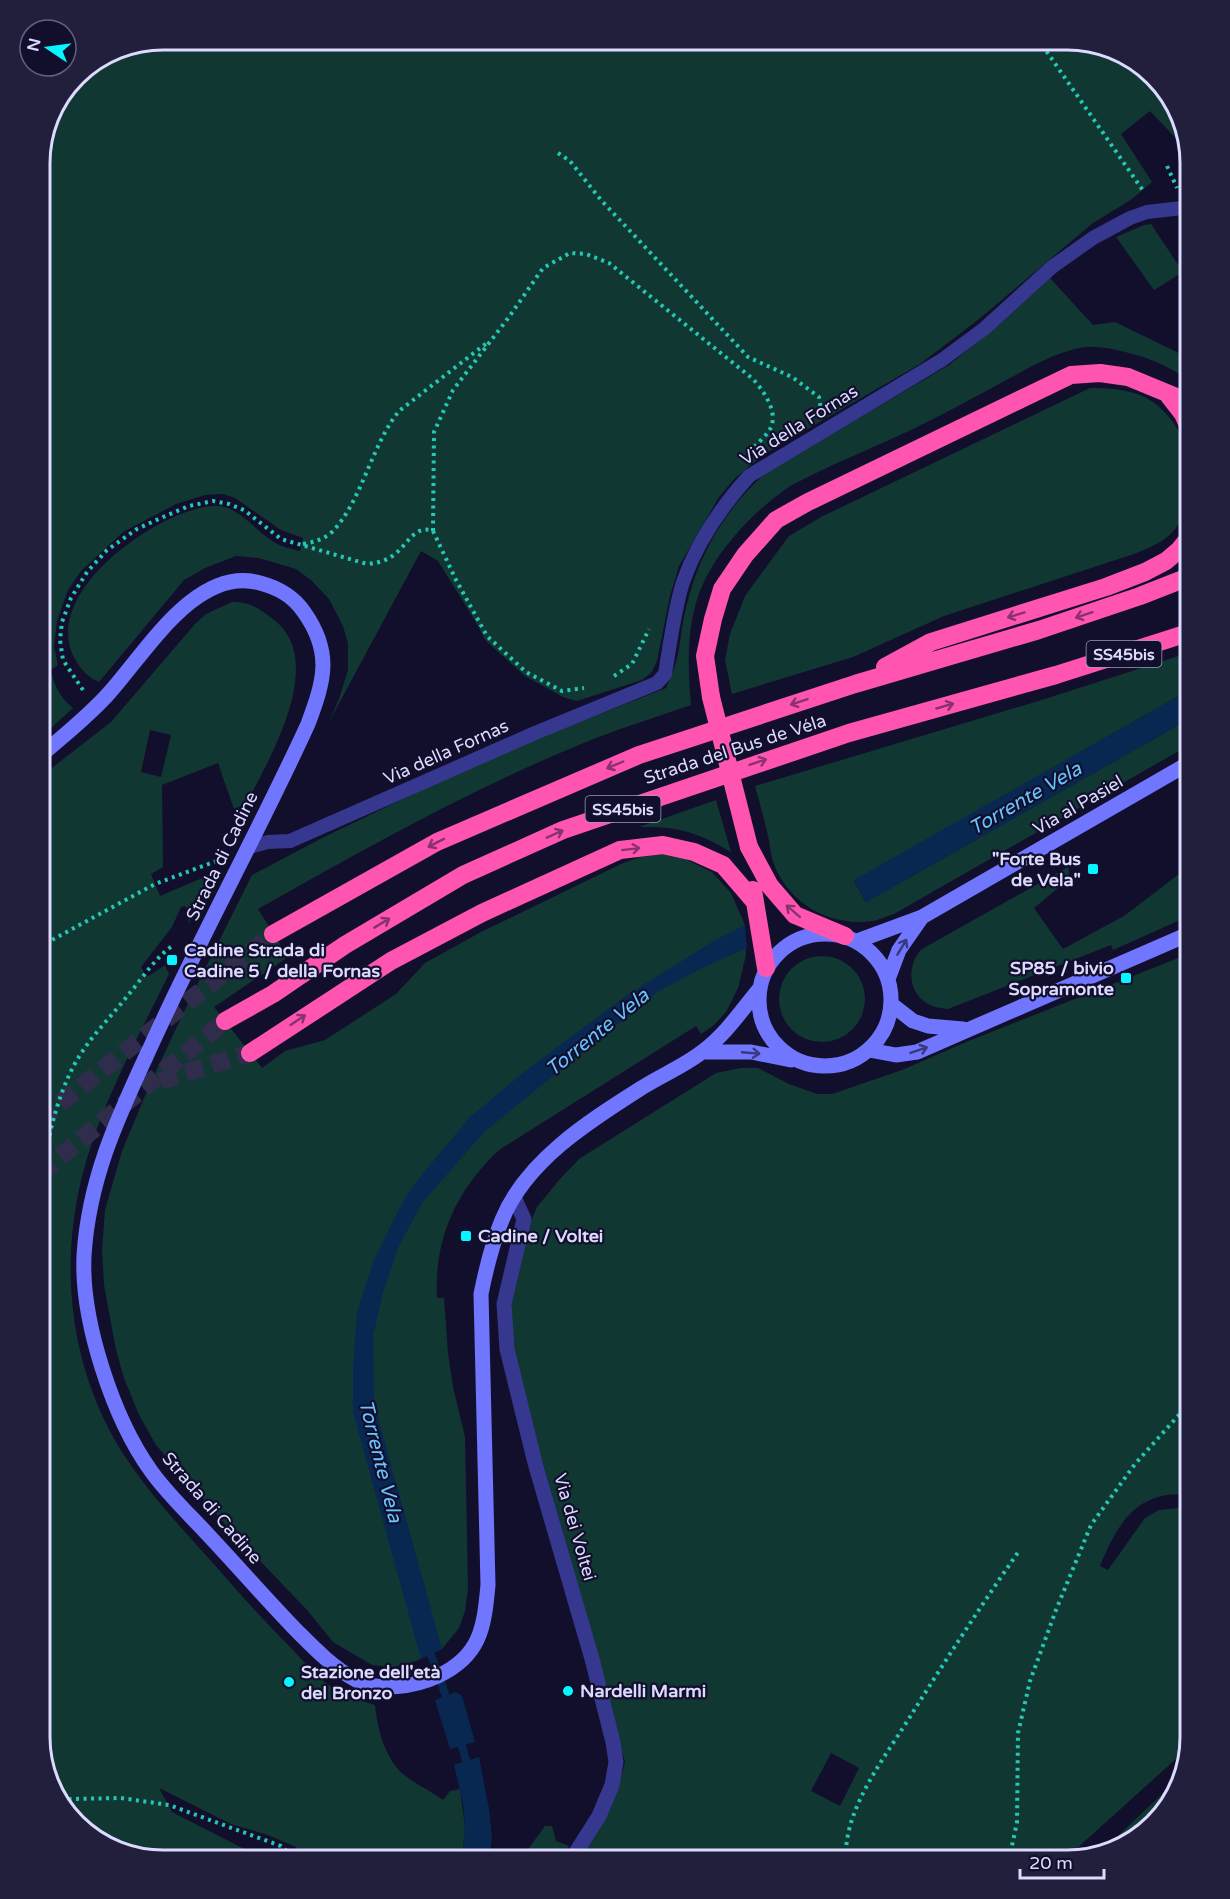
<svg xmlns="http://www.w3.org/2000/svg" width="1230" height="1899" font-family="'Varela Round',sans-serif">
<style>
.green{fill:#113733;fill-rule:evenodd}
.water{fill:#082852}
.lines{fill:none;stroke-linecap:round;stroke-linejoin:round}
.stream{stroke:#082852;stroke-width:8}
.highway-tunnel{stroke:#302d4c;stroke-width:18;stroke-dasharray:18 9;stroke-linecap:butt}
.path{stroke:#25c8b4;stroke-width:4;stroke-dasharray:3 4.5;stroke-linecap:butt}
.lane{stroke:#36388f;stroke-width:14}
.street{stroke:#36388f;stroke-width:15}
.secondary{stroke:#7176ff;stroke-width:15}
.highway{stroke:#ff55b1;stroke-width:18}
.highway-bridge{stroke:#ff55b1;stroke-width:18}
.oneway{stroke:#88326e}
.oneway2{stroke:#383880}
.poi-dot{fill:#06f6ff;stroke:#120f2c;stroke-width:2}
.labels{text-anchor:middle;stroke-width:4.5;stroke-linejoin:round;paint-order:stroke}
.shield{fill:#120f2c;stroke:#9f9dc0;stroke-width:1.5}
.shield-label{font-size:16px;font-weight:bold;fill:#dcdaff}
.street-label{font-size:18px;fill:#dcdaff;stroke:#120f2c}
.poi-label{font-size:18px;font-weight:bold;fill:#dcdaff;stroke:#120f2c;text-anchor:start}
.water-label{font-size:20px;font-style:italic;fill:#68c3ff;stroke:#120f2c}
.rim{fill:none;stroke:#dcdaff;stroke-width:3}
</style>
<rect width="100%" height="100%" fill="#120f2c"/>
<path class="green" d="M163,39H1076L1136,60L1178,108L1189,152L1150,111L1121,134L1152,182L1132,199L1093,223L979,319L920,364L766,453L735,478L719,497L679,566L670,596L657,661L652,672L642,680L577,701L563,697L525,676L486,641L474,619L438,561L421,551L329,722L339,699L348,670V644L343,626L329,599L312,581L296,569L259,558L236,556L205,568L184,580L99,682C86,677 78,666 72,653C46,589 157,511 212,506C237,503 255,531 274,542C281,547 292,549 300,551L303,538L281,530L235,498L223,494L205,495L176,504L123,532L81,571L68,590L57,621L54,647L58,665L51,670C53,684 61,699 73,708L39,739L41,149L49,115L75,75L116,48Z
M1151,224L1183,272L1154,290L1116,237L1144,225Z
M1050,278L1093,325L1115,322L1191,359V382C1167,364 1142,355 1112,349C1104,348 1094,346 1085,347C1058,351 1034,365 1010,378C978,395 946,413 913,429C880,445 846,458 814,474C805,479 794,483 786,489C756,510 727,540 709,572C686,612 687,661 691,705C660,716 627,726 596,738C478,785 368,847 258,909L288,957L214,1007L262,1068L285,1051L325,1040L396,994L425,963L481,932L621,864L640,857L666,853L681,857L712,872L731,893L745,925L746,955L738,988L726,1012L714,1025L701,1034L696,1026L499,1150C456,1191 434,1238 437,1298H444L448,1353L453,1387L465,1437L468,1588L465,1611L459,1628L442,1649L416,1661L393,1667L372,1665L333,1642L307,1610L225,1524L156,1445L139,1415L124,1378L116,1350L104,1285L102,1250L105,1210L122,1151L150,1084L190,999L252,875L324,837L488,758L666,688C669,680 674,671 676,662C681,645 681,626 686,608C698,555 726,507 767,472L949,365L1001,323Z
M1090,388C1107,388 1125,389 1140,395C1187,415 1204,480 1179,523C1170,540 1151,547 1134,554L944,616L853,657L732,694L725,660L730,634L745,596L789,536L823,516Z
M232,602C249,601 260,609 273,619C328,660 270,758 246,804L234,809L218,763L162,785L163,867L151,874L160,896L207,876H212L188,924L189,911L185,906L181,907L172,927L141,967L145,974L149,976L165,965L169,974C142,1029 112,1084 92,1143C55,1249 65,1370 130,1464C156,1502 189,1536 220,1571C244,1599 268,1625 294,1651C308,1666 322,1683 341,1693C352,1698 364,1701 375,1705C377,1728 385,1758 403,1774C415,1784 431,1791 443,1800L450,1791L460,1789L465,1827L462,1860H304L296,1847L268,1835L231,1824L159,1788L172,1812L266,1860H155L94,1839L52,1791L39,1736V778L111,722L195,624L206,614ZM150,730L171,735L161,777L141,772Z
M1191,652V689L854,881L866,902L1191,718V744L894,914C887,916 879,920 872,921C829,927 788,903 773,862C771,855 770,847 769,840C765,822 760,804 755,786L1045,699Z
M716,800L731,852C697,832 678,826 639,827Z
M1191,865V915L1113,950L1111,945L948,1009C939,1008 931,1007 924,1001C907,989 908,962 922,949L1068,867L1070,878L1034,908L1063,949L1124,916Z
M1191,953V1495C1138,1489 1118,1522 1100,1566L1108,1570L1145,1518L1159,1510L1179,1508L1191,1509V1737L1188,1748L1064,1860H578C600,1827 616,1801 625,1762L558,1515L520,1385L511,1338L510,1310L529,1226L537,1207L560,1179L579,1159L716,1073L741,1068H758L789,1084L817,1094H832L902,1070L966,1042ZM831,1753L859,1768L840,1806L811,1791Z
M779 999a43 43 0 1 1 86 0a43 43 0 1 1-86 0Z
M1180,1777L1174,1799L1122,1847L1101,1852Z
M545,1826H552L556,1841L569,1846L560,1860H520Z"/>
<path class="water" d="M1191,689V718L866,902L854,880Z
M745,925L747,948L702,968L659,991L485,1131L422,1203L398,1248L383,1292L373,1336L374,1403L442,1649L421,1659L353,1412V1367L357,1312L374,1260L398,1211L412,1187L469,1118L524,1072L627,995L717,939Z
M456,1692L462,1696L475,1742L450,1749L435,1700Z
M479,1757L489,1809L492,1837L489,1860H462L465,1827L463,1803L454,1765Z"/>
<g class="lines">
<path class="stream" d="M428,1646L449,1705
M459,1737L469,1770"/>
<path class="highway-tunnel" d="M160,1081L250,1053
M39,1120L273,934
M39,1174L225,1021"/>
<path class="path" d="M1038,39L1144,192
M558,153L570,161L601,200L748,357L792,377L819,397L821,410
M1167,166L1177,188
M433,531L434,432L453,390L509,317L543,268L570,253L586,254L609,263L753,379C763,390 778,411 771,427C768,434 760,441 755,446
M303,544C314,542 323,540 332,532C362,501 371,446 399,411L488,342
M614,676L632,664L649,629
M83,690L63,660L60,640L62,622L71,598L87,572L107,550L137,529L163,517L189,506L213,501L229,504L244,510L281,539L367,564C378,563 386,561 395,554C408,544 415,524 433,531L456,580L487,636L526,672L562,691L584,688
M39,947L155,884L219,860
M39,1187C47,1145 55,1098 77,1060C91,1036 111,1017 128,995C142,979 156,956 174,945
M62,1803L70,1799L121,1798L169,1805L281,1846L297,1860
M846,1860C843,1808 887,1755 913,1712C947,1658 982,1604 1019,1551
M1009,1860L1017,1822L1018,1733L1030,1681L1056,1610L1091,1525L1135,1464L1186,1407L1191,1404"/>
<path class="lane" d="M249,847L268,842L290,841L535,733L657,683L665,674C670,644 674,611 683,582C697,542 722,506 749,476L942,360L985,328L1052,267L1093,238L1130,218L1147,212L1191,207"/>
<path class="street" d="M514,1197L524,1219L504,1304L507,1349L535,1463L592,1659L613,1742L616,1762L612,1785L599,1816L571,1860"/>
<path class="secondary" d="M39,757C63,736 89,716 110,692C146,652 197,565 260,583C279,588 293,596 304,612C333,653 324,681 308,724C260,829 204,930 156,1035C122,1109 89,1173 84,1256C81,1321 113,1418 151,1471C168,1495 192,1517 212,1539C240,1569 267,1600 296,1630C314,1648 332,1667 356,1680C380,1692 414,1687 438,1676C480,1656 484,1629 488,1585L481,1294C486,1269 492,1244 502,1220C526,1160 591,1120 643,1087C662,1075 684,1066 702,1052C725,1035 742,1010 760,988
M759 1000a66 66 0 1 1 132 0a66 66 0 1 1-132 0Z
M857,941L922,917L1191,762
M888,979L899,950L922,917
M891,1004L913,1021L928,1026L963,1029
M869,1050L896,1055L917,1052L1191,933
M702,1052H751L791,1060"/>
<path class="highway" d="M1169,396L1183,414L1191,432
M885,667L931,642L1106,587L1145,572L1166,561L1179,550L1191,535
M711,697L705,656L713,619L722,589L745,555L776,520L808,502L1071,375L1100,373L1128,377L1191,403
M749,847L770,886L795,915L845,936
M753,890L766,968
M273,934L437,842L639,755L855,684L1039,630L1140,596L1191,576
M225,1021L273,994L345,945L463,875L563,830L849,733L1056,675L1191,632
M250,1053L391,961L482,913L620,850L663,845L694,852L723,865L754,901"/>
<path class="highway-bridge" d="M711,697L749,847"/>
</g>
<defs><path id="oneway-shaft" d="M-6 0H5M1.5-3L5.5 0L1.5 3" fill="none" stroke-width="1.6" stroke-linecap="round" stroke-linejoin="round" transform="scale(1.5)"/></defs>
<g class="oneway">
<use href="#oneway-shaft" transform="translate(1016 615) rotate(163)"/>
<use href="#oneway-shaft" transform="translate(1084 615) rotate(162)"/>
<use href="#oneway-shaft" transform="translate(799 702) rotate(162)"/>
<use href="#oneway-shaft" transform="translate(945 706) rotate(-16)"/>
<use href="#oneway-shaft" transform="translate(758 762) rotate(-18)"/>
<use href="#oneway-shaft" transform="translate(615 765) rotate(157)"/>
<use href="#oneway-shaft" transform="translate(555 834) rotate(-24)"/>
<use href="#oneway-shaft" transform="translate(436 843) rotate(153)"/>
<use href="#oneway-shaft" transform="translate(631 849) rotate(-7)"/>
<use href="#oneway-shaft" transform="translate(793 911) rotate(-139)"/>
<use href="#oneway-shaft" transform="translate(382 923) rotate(-31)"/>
<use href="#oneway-shaft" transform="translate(298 1020) rotate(-34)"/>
</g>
<g class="oneway2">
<use href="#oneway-shaft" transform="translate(902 947) rotate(-59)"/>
<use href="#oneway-shaft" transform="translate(919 1050) rotate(-19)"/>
<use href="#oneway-shaft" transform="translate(751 1053) rotate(5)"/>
</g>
<g class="poi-dot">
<rect x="1087" y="863" width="12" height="12" rx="3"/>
<rect x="166" y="954" width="12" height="12" rx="3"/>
<rect x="1120" y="972" width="12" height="12" rx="3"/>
<rect x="460" y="1230" width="12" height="12" rx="3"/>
<circle cx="289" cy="1682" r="6"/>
<circle cx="568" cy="1691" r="6"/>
</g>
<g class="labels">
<g class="shield">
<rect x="1086.5" y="641" width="75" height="26" rx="4.5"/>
<rect x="585.5" y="796" width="75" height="26" rx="4.5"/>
</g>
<g class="shield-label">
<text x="1124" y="660">SS45bis</text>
<text x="623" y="815">SS45bis</text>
</g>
<g class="street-label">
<text transform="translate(799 425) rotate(-32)" y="6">Via della Fornas</text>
<text transform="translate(735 749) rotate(-18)" y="6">Strada del Bus de Véla</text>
<text transform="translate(446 752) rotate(-24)" y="6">Via della Fornas</text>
<text transform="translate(1078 805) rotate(-30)" y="6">Via al Pasiel</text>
<text transform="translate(222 856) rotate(-64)" y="6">Strada di Cadine</text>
<text transform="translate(212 1508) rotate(49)" y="6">Strada di Cadine</text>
<text transform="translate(575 1527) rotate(74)" y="6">Via dei Voltei</text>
</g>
<g class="poi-label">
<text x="1081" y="865" text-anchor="end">"Forte Bus<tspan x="1081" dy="21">de Vela"</tspan></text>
<text x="184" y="956">Cadine Strada di<tspan x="184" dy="21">Cadine 5 / della Fornas</tspan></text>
<text x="1114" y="974" text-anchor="end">SP85 / bivio<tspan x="1114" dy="21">Sopramonte</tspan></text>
<text x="478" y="1242">Cadine / Voltei</text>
<text x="301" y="1678">Stazione dell'età<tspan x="301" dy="21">del Bronzo</tspan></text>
<text x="580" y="1697">Nardelli Marmi</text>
</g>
<g class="water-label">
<text transform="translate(1025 798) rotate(-30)" y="7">Torrente Vela</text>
<text transform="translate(597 1032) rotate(-39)" y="7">Torrente Vela</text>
<text transform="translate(381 1461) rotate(76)" y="7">Torrente Vela</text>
</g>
</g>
<path d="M0 0H1230V1899H0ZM163 50H1067A113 113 0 0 1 1180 163V1737A113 113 0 0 1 1067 1850H163A113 113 0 0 1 50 1737V163A113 113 0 0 1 163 50Z" fill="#221f3d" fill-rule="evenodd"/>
<path class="rim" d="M163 50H1067A113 113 0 0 1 1180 163V1737A113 113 0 0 1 1067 1850H163A113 113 0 0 1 50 1737V163A113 113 0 0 1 163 50Z"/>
<g transform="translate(48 48) rotate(283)"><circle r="28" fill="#120f2c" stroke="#636080" stroke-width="1.5"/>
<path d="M0-4.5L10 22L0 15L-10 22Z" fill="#06f6ff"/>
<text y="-9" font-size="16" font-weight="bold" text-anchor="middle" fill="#dcdaff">N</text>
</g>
<path d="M1020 1869v9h84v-9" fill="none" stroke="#dcdaff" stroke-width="3"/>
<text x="1029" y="1869" font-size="18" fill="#dcdaff" stroke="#120f2c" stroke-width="4.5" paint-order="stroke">20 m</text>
</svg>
